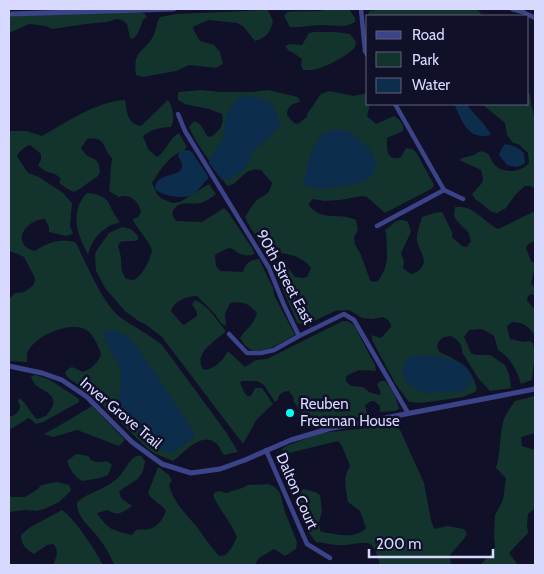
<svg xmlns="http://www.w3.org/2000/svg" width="544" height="574" font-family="Cabin,sans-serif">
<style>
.green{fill:#13332d}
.water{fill:#0c2d4b}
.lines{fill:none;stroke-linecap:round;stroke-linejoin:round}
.minor{stroke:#3b4488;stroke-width:4.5}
.tertiary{stroke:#3b4488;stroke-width:5}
.poi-dot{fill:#03fff1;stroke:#101029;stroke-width:2}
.labels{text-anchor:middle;stroke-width:5;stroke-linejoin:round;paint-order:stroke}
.street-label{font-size:15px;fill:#d7d9ff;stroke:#101029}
.poi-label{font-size:15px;fill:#d7d9ff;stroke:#101029;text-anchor:start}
</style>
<rect width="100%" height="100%" fill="#101029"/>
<path class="green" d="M328,9H349L355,18V22C351,24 348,25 344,26C337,26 330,25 323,25C312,25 301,28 290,27L284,16L287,12C301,10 314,13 328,9Z
M385,9H476L481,13L480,16H368L369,11Z
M268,10L273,21C270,33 267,37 255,41L243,26L237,23L208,20L193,27L194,31L200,41L214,45L220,52L223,64L216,68L189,65L176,71L143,77L136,75C132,47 147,53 155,32C157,25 156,24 160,17L177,14Z
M140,12L145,14L147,17L143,20C140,27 139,34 133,39L130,38L127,24L122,20L116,19L107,22L86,24L52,29L46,26L29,24L9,33V16Z
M314,32H335L350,34L356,42L355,47C348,56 323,69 311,70C310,70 304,70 303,70L301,65L302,59L292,52L289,51L285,46L290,44L302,45L309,33Z
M202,90L220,92H252L268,90L294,96L298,97L300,102C292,104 287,106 287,115L294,123L298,124L308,116L307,114L321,94L329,91L354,96L368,93V104H370L367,116L376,124L394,116C399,119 405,125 403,131L387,138C387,149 386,162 401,157L406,148L412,149L416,152L433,183L434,186L431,189L385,213L367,197L362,196L340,200L324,201L313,199L309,203L310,207C313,210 316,212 320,214C331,218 345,214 356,220L358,230L354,237L355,244L361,255L370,280L373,282L378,281C390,265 387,252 386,233L385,230C393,224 398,216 408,222L411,232L401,253L404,261L403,268L408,272L412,274C433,265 420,254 417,241C416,233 420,225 422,217L434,213L442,212L452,232V237L462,246L467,247L471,241L468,232L457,221L454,216L455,207C473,204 483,221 498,229L535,211V241L528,244L526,248L531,261L534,263C535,270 532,277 531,284L535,288V295L532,294L528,296L527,300L532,307L535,308V335C528,327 524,322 512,322L507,326L510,339L524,342L530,341L533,343C536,356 533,367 532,380L521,384C517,370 510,357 498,350L494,336L482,329L469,330L464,337L471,353L476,355H490L505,365L509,374L511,388L490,391L478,378L462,352C463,345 457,339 451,336L444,337L438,342L437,348L440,352C461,363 470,364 477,389L475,392L463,397L421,403L409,402L395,383L372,340V335L381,338L391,327V325L388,320L383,317L373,319L362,318L349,310L335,311L314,321L301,324L297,322L273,267L274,262H284L295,277L303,278L307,277L311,268C302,254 280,253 265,250C260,240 248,226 245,217C249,212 251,206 255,202C263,193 268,199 272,183L261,170C243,166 241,184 227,186C214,166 198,148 189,127L194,121C200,123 204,129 207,136L211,137C220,129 224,127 222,114L209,109L185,104L178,100V92Z
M528,93L530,94L531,104L535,119V189L531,186H525L516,194L506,208L497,213L490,211L481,203L475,199L472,194L482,183L483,179L481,170L459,160C465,156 468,157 474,155C478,153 479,150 484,152C491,154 490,159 494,164C502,174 521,173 529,163L528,153L518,144L513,143L507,135L505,123L482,104H528Z
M125,100C127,111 127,124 141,126L168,100C173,107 175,120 171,127C158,128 154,128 143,136L148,149L157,157C167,150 169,138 179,133L187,147C183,153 175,153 170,159C163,165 157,175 152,183L157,194L162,199L173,203L180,202L209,184L216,194C211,198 206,201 201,203C190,206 177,198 172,214L176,221L202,222L224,208L228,212L252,248L255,254C247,257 239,255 233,249L229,248L220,252L215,255L216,266L220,271L243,272C246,263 249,260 259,259L273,288L274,295L295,335C284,341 260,357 248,348C245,346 242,341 240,338C247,327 253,327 257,313C248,303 243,301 230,303L225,314L226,326L221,323L215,314L197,296C187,296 174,301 171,311L182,324L184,325L197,316V312L192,304L195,300C208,305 217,321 226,331C217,340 191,354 204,370C215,369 223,360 228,351L245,367L256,360L267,359L343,321C349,321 351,322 355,327L375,365L376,371L359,370L346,376V381L351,386L363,387L369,392L379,395L381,393L377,384L381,381H385C392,388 397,399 399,409L395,411L380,412V406L374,401H371L365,405L367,414C350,422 331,423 313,428C304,422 301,409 293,401L294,398L289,391C284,391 278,394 278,400L275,402L264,385L257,381H242L240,383C244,391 248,406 255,388H262L273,404L257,419L243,444L162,337L145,324L140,322L125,311L105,288L96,271L95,254L97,250L109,233L122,227L131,229L138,236V240C132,242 126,240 120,242L118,246C119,250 121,255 121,259C122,269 120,268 126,279L134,280C144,273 149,262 152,251L150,245L133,221V219L138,217L141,212C139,202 130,193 119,197L109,191C111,180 110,169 112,158C102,149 107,136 87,139L81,148L86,155L96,160L99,165L100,172L98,176L78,190L74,192L66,188L59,183L61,179C53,170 46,175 38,165L41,160V154L30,145C24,147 21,150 17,155L18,158L28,173L39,177L63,193L72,203L70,226L73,234L66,236L49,232V227L45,219C26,219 9,244 35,251C47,243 62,237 76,243C86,263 103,304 120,317C133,327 149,334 162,345L226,432L238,452L224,455C221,452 220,447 217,444C202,430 185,452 173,461L154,453L148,449L89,392L68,378L65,373L68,369L72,367L83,372C94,367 95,365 101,355C100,348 93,335 88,331C73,319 32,336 27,354C27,357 27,360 27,362L9,361V299L15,293L24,292L30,288L34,284L35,278L24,257L18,254L9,251V131H27L42,136C67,122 95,102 125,100Z
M87,193C114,196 105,204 120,222C115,224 109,225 105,229C96,235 90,245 88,255C86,249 82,244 80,237C74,222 75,205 87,193Z
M36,375L50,380L79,399V402L43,422L36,424L29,418L9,430V417C17,414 23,410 18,401L19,398C27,403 30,413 37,419L46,416C48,413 52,409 53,405C56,393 41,391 35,384C33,382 32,379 31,376Z
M535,396V433L521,437L522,446L535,450V508L528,514L527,526L528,533L509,553L518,565H480L491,554L495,546L494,537L495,515L503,500L506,478L496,468C501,452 499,435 504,419C506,413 511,407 515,401Z
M92,406L125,440L119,446L77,430L53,437L44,434L57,427Z
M396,421L424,483L431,520L434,529L447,526L464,529L467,534L463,540L449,556L452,565H380C372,536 369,543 344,545C335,546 325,543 316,542L307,530L297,502L299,495L303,489L315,492L320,495L322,511L319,522L320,531L322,532C338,534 354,540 366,528L360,511L348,502C346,488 342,478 350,466L342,446L338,441L289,453C286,453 283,453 282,449L286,446L321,433L368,428Z
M76,454L88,456C93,464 99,462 107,461L112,465L108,475L100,478L82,481C74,476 70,470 67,461Z
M136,456H141L145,461C143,482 132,480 119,492L121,498L132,506C124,512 117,517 108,510L97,513C109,531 113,530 132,535L136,530C141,529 145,530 149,529C158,527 163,519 166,511C160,502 153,502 148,493L158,467L169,475L172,481L169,484C173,502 185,513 197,527C204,537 211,547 219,556L226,555L232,547L237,537C231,522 219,510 213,495L215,492L220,491L226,493L242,488L248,485L268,484L275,487L280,493L285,512L297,542L296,549L285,556L274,549L259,558L255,564L258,565H114C110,553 101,540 92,530C85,523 76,513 77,502C89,492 106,489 118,478C125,471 128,461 136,456Z
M57,482L69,485L71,489L70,492L59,502L44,509L37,511L24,510L9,512V496L12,497H25L38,489L41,485Z
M62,510C76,520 95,550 103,565H53C56,558 60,550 53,544L47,545L34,554C26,549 21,545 21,535L29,528Z"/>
<path class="water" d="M245,95C250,98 255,97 261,98C273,102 279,114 280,125L273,134L256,148L244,169L229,180L221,179L209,163V159L223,139L226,115L236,100Z
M454,104H467C474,115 485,123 491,135C468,141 462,121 454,104Z
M331,130H345L352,134L371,150L377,165L371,177L361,183L323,189L311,188L303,184C307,170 312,143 323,134C325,133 329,131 331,130Z
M505,144C513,145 519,148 524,153L525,163C519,168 514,167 507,165L499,155L502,148Z
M184,150H189L192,152L208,176V179C202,183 200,190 194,194C186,200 162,196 155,189C155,172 180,178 182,167C183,164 179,158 178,156L179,152Z
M104,330L118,331L133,342L160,380L193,431L194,435L192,439L172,453L154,448L150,444L127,419L119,406L121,376L120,368L103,335Z
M427,355C439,357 457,358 466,368C469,371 471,375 473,378L470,385L462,391L426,393L419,391L408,384L402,372V369L408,358L414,356Z"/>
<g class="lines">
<path class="minor" d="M361,9L365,51L368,56
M512,9L523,12L535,18
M395,104L444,190L463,199
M178,114L185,131L269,268L284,305L299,336
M377,226L444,190
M229,334L247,353H261L274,350L299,336L344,314L354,320L408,413
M266,450L307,544L330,558"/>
<path class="tertiary" d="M9,14L174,9
M9,366L42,373L62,380L87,397L132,442L162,464L191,473L220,469L245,460L291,440L328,429L535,389"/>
</g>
<circle class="poi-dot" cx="290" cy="413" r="5"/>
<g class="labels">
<g class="street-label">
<text transform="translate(285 277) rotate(62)" y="5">90th Street East</text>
<text transform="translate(121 413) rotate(40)" y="5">Inver Grove Trail</text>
<text transform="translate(297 491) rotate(66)" y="5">Dalton Court</text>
</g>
<g class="poi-label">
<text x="300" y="409">Reuben<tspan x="300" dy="17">Freeman House</tspan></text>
</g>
</g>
<rect width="544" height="574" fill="none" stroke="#d7d9ff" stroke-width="20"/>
<rect x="366" y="15" width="162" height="90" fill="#101029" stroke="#60607f"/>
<rect x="376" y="31" width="25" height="8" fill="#3b4488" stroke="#60607f"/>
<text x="412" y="40" font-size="15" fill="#d7d9ff">Road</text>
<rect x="376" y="52" width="25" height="15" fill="#13332d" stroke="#60607f"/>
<text x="412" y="65" font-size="15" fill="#d7d9ff">Park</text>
<rect x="376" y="78" width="25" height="15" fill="#0c2d4b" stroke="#60607f"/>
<text x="412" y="90" font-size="15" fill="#d7d9ff">Water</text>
<path d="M369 549v8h124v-8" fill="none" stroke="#d7d9ff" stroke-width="2.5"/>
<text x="376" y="549" font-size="15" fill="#d7d9ff" stroke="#101029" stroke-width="4" paint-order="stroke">200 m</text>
</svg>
